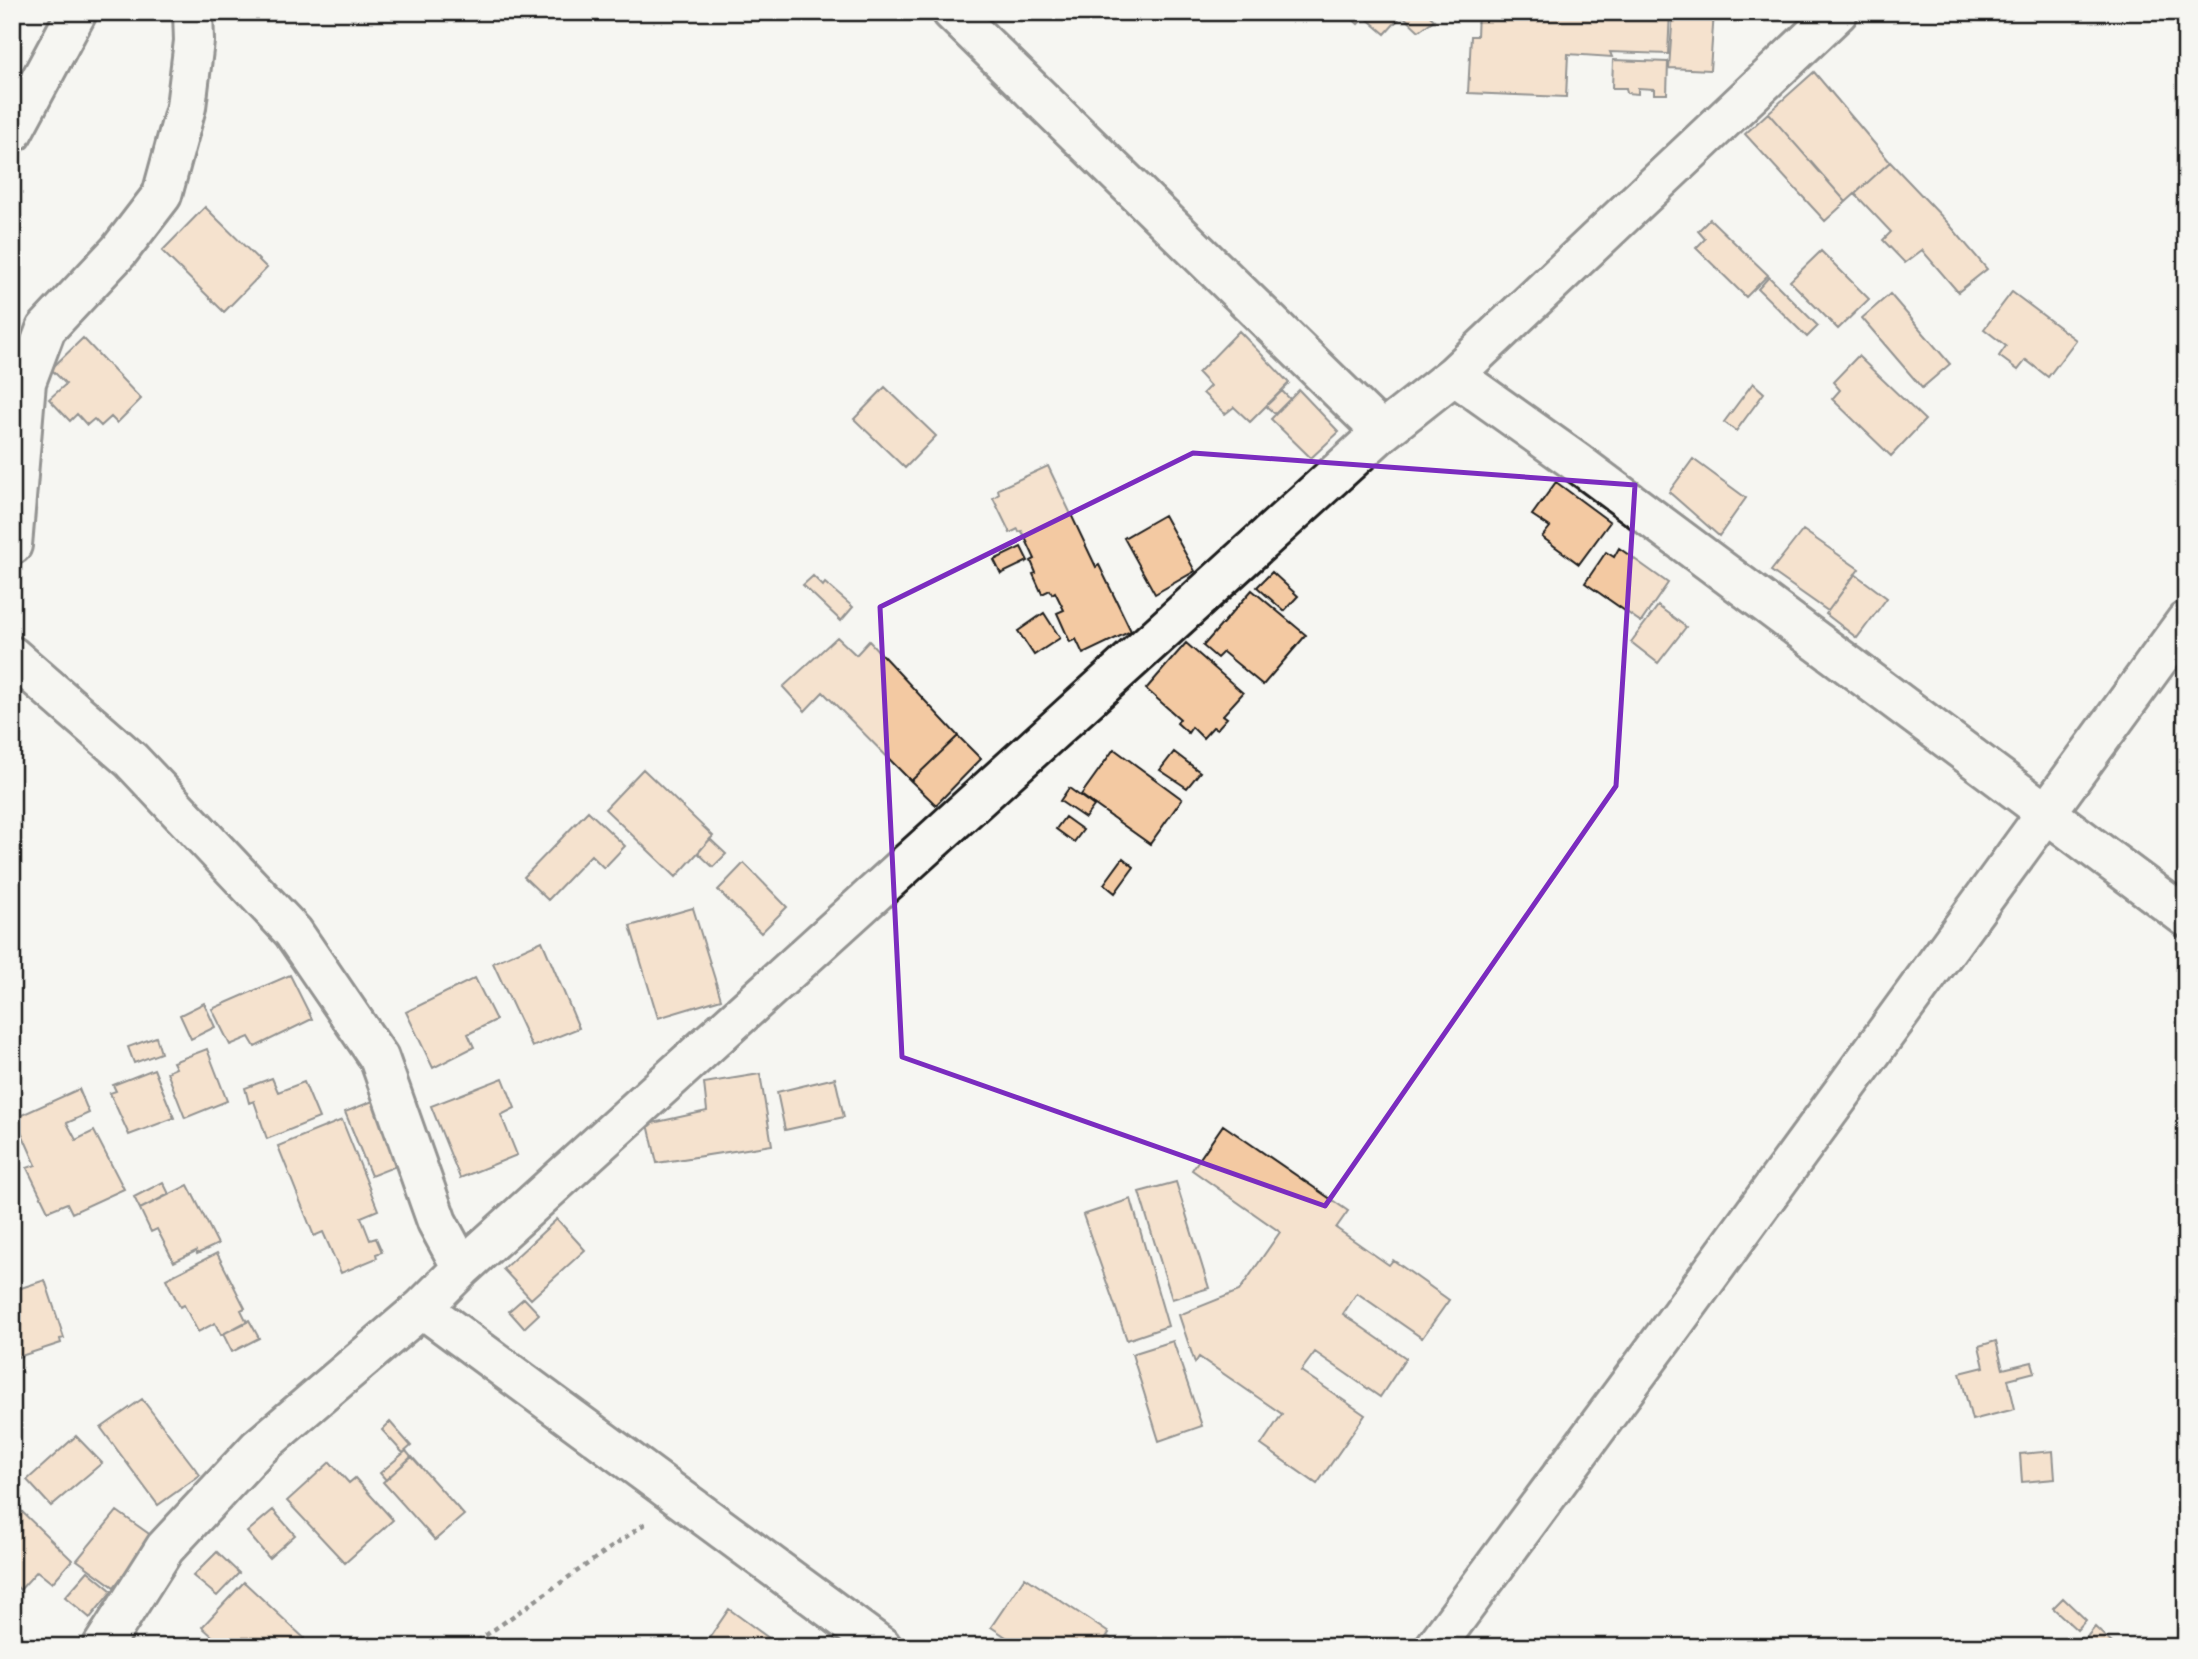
<svg xmlns="http://www.w3.org/2000/svg" width="2198" height="1659" font-family="Mynerve,sans-serif">
<style>
.building{fill:#f3c9a2;stroke:#1c1c1c;stroke-width:2}
.lines{fill:none;stroke-linecap:round;stroke-linejoin:round}
.street-casing{stroke:#1c1c1c;stroke-width:44}
.secondary-casing{stroke:#1c1c1c;stroke-width:44}
.path{stroke:#1c1c1c;stroke-width:4.5;stroke-dasharray:5 5;stroke-linecap:butt}
.street{stroke:#f6f6f2;stroke-width:38}
.secondary{stroke:#f6f6f2;stroke-width:38}
.marked{fill:none;stroke:#7b2cbf;stroke-width:5;stroke-linejoin:round}
</style>
<rect width="100%" height="100%" fill="#f6f6f2"/>
<filter id="ink" filterUnits="userSpaceOnUse"><feTurbulence type="fractalNoise" baseFrequency=".0143" numOctaves="2"/><feDisplacementMap in="SourceGraphic" scale="14" xChannelSelector="R" yChannelSelector="G"/><feConvolveMatrix kernelMatrix="1 2 1 2 8 2 1 2 1" color-interpolation-filters="sRGB"/></filter>
<g filter="url(#ink)">
<path class="building" d="M1345,12H1405L1385,34L1365,17L1358,24Z
M1405,12H1426L1434,20L1419,31L1402,15Z
M1478,12H1670L1668,54L1610,52L1612,57L1568,54L1566,97L1468,93L1471,36H1477Z
M1673,12H1714L1710,70L1669,68Z
M1613,60L1668,62L1667,94H1654V89L1638,88V94L1627,93L1626,88H1612Z
M1814,72L1890,162L1846,202L1768,113Z
M1768,113L1846,202L1825,221L1745,134Z
M1890,162L1948,223L1987,269L1958,292L1922,250L1905,263L1883,240L1891,232L1855,194Z
M205,207L267,268L224,312L162,251Z
M1710,219L1768,275L1746,297L1696,248L1705,239L1698,231Z
M1821,251L1869,299L1838,329L1790,281Z
M1769,277L1818,326L1807,337L1758,289Z
M2012,292L2076,340L2048,377L2026,360L2018,370L1999,356L2006,346L1984,329Z
M1890,294L1950,364L1922,388L1862,318Z
M1239,331L1289,383L1250,422L1234,407L1225,414L1203,393L1210,386L1198,373Z
M83,338L141,399L117,423L111,417L101,426L94,419L87,425L77,414L70,421L49,399L66,384L51,369Z
M1858,356L1925,420L1891,456L1832,399L1840,390L1833,382Z
M1753,383L1764,393L1736,431L1724,422Z
M885,387L936,436L905,468L854,419Z
M1299,390L1339,432L1311,458L1271,419Z
M1282,391L1290,399L1275,414L1266,406Z
M1693,459L1746,498L1719,536L1669,492Z
M1048,466L1096,567L1099,565L1131,631L1083,654L1076,639L1070,642L1057,613L1064,610L1055,592L1052,594L1050,590L1042,594L1033,574L1036,573L1031,561L1035,559L1022,531L1019,532L1018,529L1010,533L993,498L999,494L998,489Z
M1556,482L1610,522L1579,564L1542,537L1550,527L1532,515Z
M1164,515L1195,571L1155,594L1124,538Z
M1803,530L1859,569L1828,611L1771,571Z
M1021,547L1028,561L1001,574L994,560Z
M1619,548L1668,583L1641,622L1585,583L1606,552L1614,557Z
M1272,572L1298,596L1284,611L1257,587Z
M1855,574L1887,598L1857,638L1826,614Z
M813,576L823,586L825,583L853,607L841,621L803,585Z
M1252,590L1306,635L1263,685L1223,652L1217,658L1203,646Z
M1658,606L1686,627L1658,663L1631,642Z
M1044,613L1060,638L1034,655L1018,631Z
M837,637L856,655L869,641L958,736L911,781L823,692L805,711L783,687Z
M1186,643L1243,693L1223,715L1227,718L1217,729L1213,727L1203,738L1192,727L1188,733L1177,723L1180,719L1146,689Z
M958,736L981,759L936,805L911,781Z
M1114,749L1182,799L1150,844L1081,795Z
M1174,752L1200,772L1187,788L1160,770Z
M643,769L713,836L676,877L605,809Z
M1069,788L1094,806L1085,818L1060,801Z
M588,811L625,846L604,868L591,855L548,900L524,877Z
M1065,817L1083,830L1074,842L1056,829Z
M710,839L726,854L713,867L698,853Z
M1123,858L1134,867L1115,893L1104,884Z
M744,863L787,907L761,933L718,890Z
M693,908L721,999L658,1018L630,926Z
M542,941L579,1028L532,1047L493,963Z
M290,975L312,1019L255,1047L249,1037L230,1045L212,1009Z
M475,978L496,1020L468,1034L474,1047L433,1068L406,1012Z
M204,1003L215,1027L191,1039L180,1015Z
M156,1037L161,1053L134,1063L128,1047Z
M207,1049L227,1101L185,1118L167,1072L176,1068L173,1062Z
M154,1069L174,1118L129,1135L110,1093L116,1091L113,1085Z
M760,1074L772,1145L657,1163L648,1124L707,1111L704,1083Z
M272,1078L278,1092L304,1082L319,1118L267,1139L254,1101L249,1103L245,1088Z
M503,1078L515,1108L501,1115L517,1155L460,1178L431,1106Z
M835,1078L844,1117L785,1130L777,1092Z
M79,1089L89,1113L67,1123L76,1140L94,1131L124,1189L72,1213L67,1203L48,1211L27,1168L36,1165L15,1118Z
M383,1097L409,1161L371,1176L345,1112Z
M342,1120L378,1210L361,1217L370,1240L376,1238L382,1252L376,1254L377,1258L341,1273L323,1232L314,1236L278,1146Z
M1223,1125L1348,1211L1336,1228L1389,1265L1393,1260L1449,1300L1422,1338L1357,1293L1343,1314L1406,1358L1380,1397L1315,1352L1301,1371L1365,1415L1317,1484L1261,1445L1282,1414L1199,1357L1195,1363L1179,1315L1239,1291L1280,1232L1192,1170Z
M163,1182L169,1194L140,1209L134,1197Z
M1176,1182L1209,1288L1172,1299L1139,1192Z
M188,1185L218,1244L197,1254L196,1251L174,1262L157,1229L151,1232L140,1209Z
M1131,1199L1168,1326L1127,1340L1083,1215Z
M557,1219L585,1250L531,1299L503,1269Z
M217,1253L245,1308L241,1310L247,1322L221,1335L215,1323L198,1332L184,1305L180,1307L166,1279Z
M45,1280L64,1338L60,1339L61,1343L18,1357L12,1338V1291Z
M524,1298L539,1314L524,1328L509,1311Z
M249,1320L259,1338L232,1352L223,1334Z
M1173,1341L1202,1426L1159,1441L1132,1354Z
M1996,1341L2003,1369L2032,1362L2035,1372L2008,1379L2015,1409L1972,1420L1960,1373L1984,1367L1979,1346Z
M142,1399L200,1475L158,1505L101,1428Z
M390,1422L411,1446L403,1453L382,1430Z
M76,1436L102,1463L51,1506L27,1480Z
M406,1451L411,1457L386,1480L380,1473Z
M2053,1451L2055,1479L2022,1482L2020,1454Z
M412,1457L464,1515L435,1540L383,1482Z
M330,1462L349,1483L355,1478L393,1520L345,1563L287,1501Z
M15,1505L72,1560L52,1583L37,1571L20,1590L12,1582V1508Z
M273,1510L295,1535L269,1558L247,1532Z
M117,1511L152,1536L114,1587L77,1560Z
M217,1552L239,1573L217,1596L193,1576Z
M88,1571L112,1591L90,1618L65,1597Z
M1025,1577L1109,1633L1100,1647H1021L991,1627Z
M244,1582L304,1638L295,1647H224L202,1627Z
M2063,1598L2086,1620L2077,1630L2053,1608Z
M729,1609L781,1647H681L689,1637L703,1647Z
M2095,1627L2116,1647H2095L2086,1638Z
M1107,1636L1123,1647H1100Z"/>
<g class="lines">
<g class="street-casing">
<path id="street" d="M952,12L1382,432
M1454,375L1575,461L2186,917
M12,545L26,382L46,329L119,251L162,195L186,107L194,41L193,12
M12,656L131,760L293,932L379,1058L437,1222L462,1268
M422,1308L882,1647
M102,1647L165,1548L258,1448L422,1308L462,1268L1382,432L1454,375L1838,12
M1435,1647L1667,1333L2186,621"/>
</g>
<g class="secondary-casing">
<path id="secondary" d="M12,133L77,12"/>
</g>
<path class="path" d="M469,1647L646,1523"/>
<use href="#street" class="street"/>
<use href="#secondary" class="secondary"/>
</g>
</g>
<path d="M0 0H2198V1659H0ZM1193,453L1635,485L1616,786L1325,1206L902,1057L880,607Z" fill="#f6f6f2" fill-opacity=".55" fill-rule="evenodd"/>
<path class="marked" d="M1193,453L1635,485L1616,786L1325,1206L902,1057L880,607Z"/>
<rect width="2198" height="1659" fill="none" stroke="#f6f6f2" stroke-width="42"/>
<rect x="21" y="21" width="2156" height="1617" fill="none" stroke="#1c1c1c" stroke-width="2.5" filter="url(#ink)"/>
</svg>
